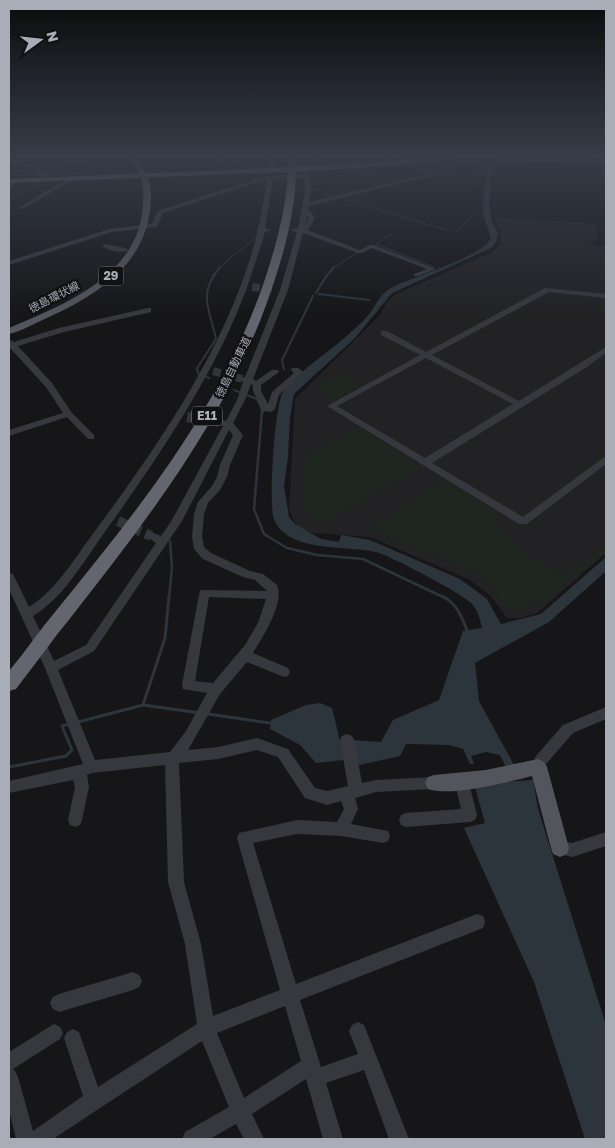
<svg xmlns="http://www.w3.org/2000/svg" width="615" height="1148" font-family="'Golos Text','Noto Sans JP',sans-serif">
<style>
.built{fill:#222225}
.green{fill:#1e261f}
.water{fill:#2c353c}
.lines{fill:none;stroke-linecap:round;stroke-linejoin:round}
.stream-far3{stroke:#2c353c;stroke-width:1}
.stream-far2{stroke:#2c353c;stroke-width:2}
.stream-far1{stroke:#2c353c;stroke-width:2.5}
.stream{stroke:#2c353c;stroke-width:3}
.minor-tunnel-far1{stroke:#333438;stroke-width:8;stroke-dasharray:8 4;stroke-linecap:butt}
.minor-tunnel{stroke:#333438;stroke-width:10;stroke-dasharray:10 5;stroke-linecap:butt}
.minor{fill:#37383d;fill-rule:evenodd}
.major{fill:#53555c;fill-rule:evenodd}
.highway{fill:#63666e;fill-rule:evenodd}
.labels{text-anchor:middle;stroke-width:4.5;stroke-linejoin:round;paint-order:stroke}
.far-street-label{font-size:11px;fill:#a8adb8;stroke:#111113}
.shield{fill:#111113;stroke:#7b7e86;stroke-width:1}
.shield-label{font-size:12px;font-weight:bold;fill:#a8adb8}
</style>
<rect width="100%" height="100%" fill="#161618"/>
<path class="built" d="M493,217L595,223L599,240L591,241L595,246H606V553L537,613L520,618H507L490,595L468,579L370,537L314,533L306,531L294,522L289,509L295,399L379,316L387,302L396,294L491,253L496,249L500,243L501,232Z"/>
<path class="green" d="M340,373L362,385L333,400L313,386Z
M361,427L416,463L418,471L323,523L303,510L301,483L303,457L354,428Z
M446,480L491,507L500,530L536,560L563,575L606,544V553L562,585L546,601L511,613L481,575L368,528L417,496Z"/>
<path class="water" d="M495,160L500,161L492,168L489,205L491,219L498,234L496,242L491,248L392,293L355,338L294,394L290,418L288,457L284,486L289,517L294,523L321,539L339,542L341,535L370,540L460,579L487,599L501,624L541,614L606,557V571L549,622L475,663L479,701L515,767H506L500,755L486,752L471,756L474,764H470L463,749L449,745L406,744L400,756L355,766L353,759L316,763L300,745L270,729L271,720L306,705L320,703L332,708L340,741L350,740L381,742L393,720L439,700L463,631L482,628C480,620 478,610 472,604C465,595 389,555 376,552C346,545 287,553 274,519C268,505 275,402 283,392C301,368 329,353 351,332C358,326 369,316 374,307C379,299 382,293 391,288C413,276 481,258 491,238L483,214V200L487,168Z
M533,780L538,809L606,1025V1139H585L534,982L464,828L485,823L475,787L501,782Z"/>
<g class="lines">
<path class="stream-far3" d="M219,157L235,166
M457,158L466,163
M313,164L398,159
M371,169L374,170
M340,171L346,169
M56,173L88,157
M433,173L479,162L478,185H481
M249,174L266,186V188
M310,174V187L332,196
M9,176L85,173
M171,177L204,197
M343,199L450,231
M9,200L40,182
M457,232L474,213H477
M392,234L376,244L434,267
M219,269L230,258L256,238L264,201
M332,269L358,252"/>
<path class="stream-far2" d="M316,293L325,278L334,267
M319,294L369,300
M284,369L282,360L313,296
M209,378L198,373L197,368L216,339C210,309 197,295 220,267
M234,390L257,399L263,412"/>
<path class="stream-far1" d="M262,411L254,509L264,534L287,548L317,555L363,559L445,598
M169,598L172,567L170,541"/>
<path class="stream" d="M442,596C458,604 462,618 468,633
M143,705L165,638L169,596
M208,714L270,723
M78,722L143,705L200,713
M9,767L66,756L72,750L62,726L70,724"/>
<path class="minor-tunnel-far1" d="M252,287L275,289
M213,371L242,379"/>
<path class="minor-tunnel" d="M187,417L218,422
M118,521L151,536"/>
<path class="minor" d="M207,157L201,160L198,158L199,157Z
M211,157H217L235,169L230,170Z
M268,157H274L273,169L268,168Z
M320,157H332L310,162L308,165L311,191L309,202L427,174L402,162L404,159L434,173V175L309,206L308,209L315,218L310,227L307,230L360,250L370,245H374L436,269L418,276H414V274L427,269L372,248L362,253H358L303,233L288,290L253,379L256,381L272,370H278L279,372L261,385V391L268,404L272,392L294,373L291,370L292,368H298L303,372L279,395L275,409L271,412L263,411L253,391V385L251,384L245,400L233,423L243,435L230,465L227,477L220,490L208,503L204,514L202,537L204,547L211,553L250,571L263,574L277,585C285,603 262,638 253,653L288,668L290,672L288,676L284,677L247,662L220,694L188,750L218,747L257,738L288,749L315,788L327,791L348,786L340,740L342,736L347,734L352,736L354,740L362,783L376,780L434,777L439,778L441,783L439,788L434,789L376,792L355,798L358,809L351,824L388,831L390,836L388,841L383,843L341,836L297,834L253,843L296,984L477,914L483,916L485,922L483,928L300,1000L321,1067L358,1054L349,1031L352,1025L358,1022L364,1025L409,1139H389L364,1070L326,1083L343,1139H323L306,1079L252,1114L264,1139H244L236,1124L210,1139H182L185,1132L229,1107L202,1041L53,1139H16L9,1110V1052L54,1024L60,1027L63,1033L60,1039L13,1069L15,1071L18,1077L33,1131L83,1096L64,1038L67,1032L73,1029L79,1032L98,1087L197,1024L185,944L168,882L165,765L92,773L87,775L89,787L82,820L80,825L75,827L70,825L68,820L75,787L73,780L9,793V781L83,764L45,668L9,589V573L13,574L29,607C58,589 77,554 98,527C164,437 230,341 258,231C263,214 264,196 267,179L163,213L157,227L112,232L9,265V261L109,229L152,224L158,211L265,176L303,174L302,165L306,160ZM304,178L305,191L298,228L290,230L297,232L280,290L245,377L238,379L243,382L237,400L226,421L218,419L213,422L223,426L172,520L161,536L151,532L147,533L146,536L156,543L86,645L54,661L33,616C63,598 82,564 102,536C152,466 202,394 236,315C248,288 256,260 265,232L271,230L265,228L273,179ZM307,216L309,218L305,225ZM229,430L233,435L220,465L217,477L212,486L198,502L194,514L192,537L194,549L203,559L243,577L255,580L267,591L200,590L182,685L183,689L207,693L186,731L170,752L95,760L58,670L94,651L182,521ZM209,597L266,599L258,623L245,645L213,683L195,681ZM257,750L278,757L305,798L327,805L341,801L344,809L337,822L297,820L239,833L237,838L280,990L213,1016L201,944L184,882L179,763L218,759ZM285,1006L301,1061L244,1098L217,1033Z
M9,158L41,167L40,171L47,172L48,177L43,178L42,174L34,173L36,169L9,162Z
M69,178L74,179L23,209L18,208Z
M14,180L19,181L9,189V184Z
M105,244C112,246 123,246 129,250C122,254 109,251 102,246Z
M545,288L606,294V298L549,292L432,355L519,401L606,347V353L587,367L432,463L523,517L603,458L606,457V464L527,524H519L327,406L420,355L381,335V331H387L426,352ZM426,358L513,404L425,458L337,406Z
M148,308H151V312L64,332L18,346L52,383L71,412L94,435V439H88L67,417L9,436V430L63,413L46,387L9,347V339L14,342L59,328Z
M606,707V719L573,733L546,764L543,771L538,773L533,771L531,767L536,756L563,725Z
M462,777L467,778L469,783L477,815L475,820L470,822L406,827L401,825L399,820L401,815L406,813L461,809L455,783L457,778Z
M606,832V846L572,857L555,853L552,848L555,843L560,841L572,843Z
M133,972L139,975L142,981L139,987L133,990L59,1012L53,1009L50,1003L53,997L59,994Z"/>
<path class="major" d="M129,157H135C150,176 153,187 150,210C143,267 95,296 47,318C35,323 22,331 9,334V328C61,306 133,278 142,214C145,187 144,180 129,157Z
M487,157L606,160V164L515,162Z
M538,759L544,762L547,767L569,848L567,854L560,857L553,854L551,848L532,776C508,782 450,797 428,789L425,783L428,777L434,775L486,770Z"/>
<path class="highway" d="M288,157H296V166L364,164L425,157H454L450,159L364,168L296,171C295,210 286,246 274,282C233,410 150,516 68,621C52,640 38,661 22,681L16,689L9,691V671C25,652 39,631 55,612C138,510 221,408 264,282C276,246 286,210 288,172L9,183V179L288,167Z"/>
</g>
<linearGradient id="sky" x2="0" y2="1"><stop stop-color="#0c0c0d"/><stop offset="0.49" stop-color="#363c48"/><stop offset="1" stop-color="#363c48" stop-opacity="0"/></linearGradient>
<rect width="615" height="318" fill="url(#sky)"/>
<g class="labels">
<g class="far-street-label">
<text transform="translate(54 297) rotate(-27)" y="4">徳島環状線</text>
<text transform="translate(233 367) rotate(-64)" y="4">徳島自動車道</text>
</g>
<g class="shield">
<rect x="98.5" y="266.5" width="25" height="19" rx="4"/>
<rect x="192" y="406.5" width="30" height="19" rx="4"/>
</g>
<g class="shield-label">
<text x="111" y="280">29</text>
<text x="207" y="420">E11</text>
</g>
</g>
<rect width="615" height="1148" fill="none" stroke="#a8adb8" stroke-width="20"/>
<g transform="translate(40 40) rotate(75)" stroke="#111113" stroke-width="4" paint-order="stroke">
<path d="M0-4L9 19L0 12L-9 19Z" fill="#a8adb8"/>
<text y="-8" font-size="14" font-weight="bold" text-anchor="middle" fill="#a8adb8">N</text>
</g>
</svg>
